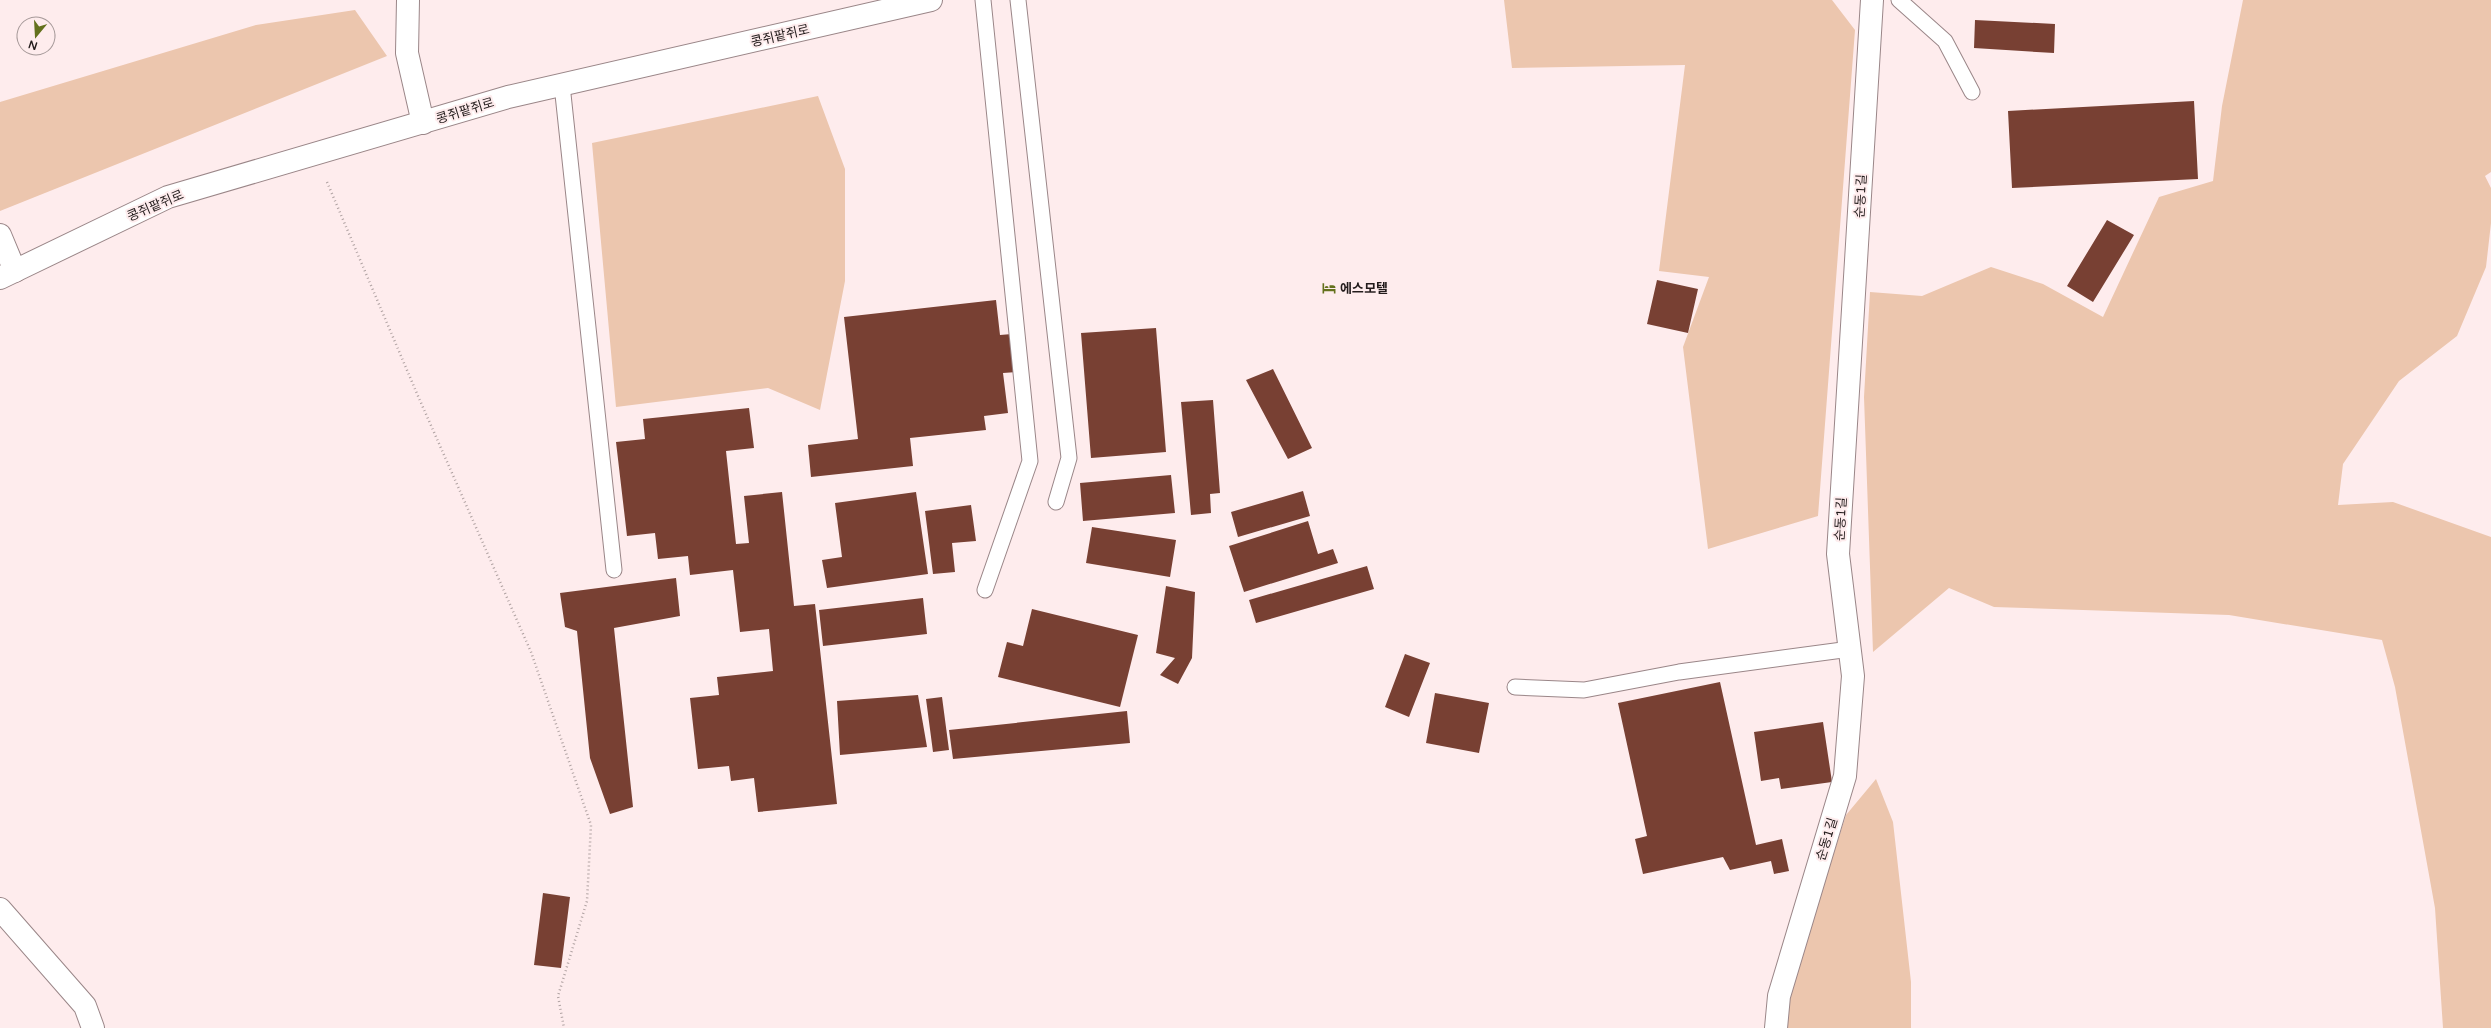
<svg xmlns="http://www.w3.org/2000/svg" width="2491" height="1028" font-family="'Varela Round','Noto Sans KR',sans-serif">
<style>
.green{fill:#ecc6ae}
.building{fill:#784033}
.lines{fill:none;stroke-linecap:round;stroke-linejoin:round}
.lane-casing{stroke:#9a8688;stroke-width:17}
.street-casing{stroke:#9a8688;stroke-width:24}
.secondary-casing{stroke:#9a8688;stroke-width:24}
.path{stroke:#b1a3a3;stroke-width:2.5;stroke-dasharray:1 3;stroke-linecap:butt}
.lane{stroke:#fff;stroke-width:15}
.street{stroke:#fff;stroke-width:22}
.secondary{stroke:#fff;stroke-width:22}
.labels{text-anchor:middle;stroke-width:4;stroke-linejoin:round;paint-order:stroke}
.street-label{font-size:13px;fill:#231c1c;stroke:#feeced}
.poi-label{font-size:13px;font-weight:bold;fill:#231c1c;stroke:#feeced;text-anchor:start}
</style>
<rect width="100%" height="100%" fill="#feeced"/>
<path class="green" d="M1504,0H1832L1855,30L1818,516L1708,549L1683,347L1709,277L1659,271L1685,65L1512,68Z
M2243,0H2491V172L2485,176L2491,188V223L2486,267L2457,336L2399,381L2343,464L2338,505L2393,502L2491,537V1028H2443L2435,908L2395,687L2382,640L2229,615L1994,607L1949,588L1873,652L1864,397L1870,292L1922,296L1991,267L2043,284L2103,317L2159,197L2213,181L2222,106Z
M355,10L387,56L0,211V102L256,25Z
M818,96L845,169V281L820,410L768,388L616,407L592,143Z
M1876,779L1893,822L1911,982V1028H1787L1788,996L1846,815Z"/>
<path class="building" d="M1975,20L2055,24L2054,53L1974,48Z
M2194,101L2198,179L2012,188L2008,111Z
M2107,220L2134,235L2093,302L2067,286Z
M1657,280L1698,289L1688,333L1647,324Z
M996,300L1000,335L1012,334L1017,372L1003,373L1008,413L984,416L986,430L910,438L913,466L811,477L808,445L858,439L844,317Z
M1156,328L1166,452L1091,458L1081,333Z
M1273,369L1312,448L1288,459L1246,380Z
M1213,400L1220,493L1210,494L1211,513L1191,515L1181,402Z
M749,408L754,448L726,451L736,544L749,543L744,496L782,492L794,606L815,604L837,804L758,812L754,778L731,781L729,766L698,769L690,698L719,695L717,677L773,671L769,629L740,632L733,570L690,575L688,556L658,559L655,533L627,536L616,442L645,439L643,419Z
M1171,475L1175,513L1083,521L1080,483Z
M1303,491L1310,516L1238,537L1231,512Z
M916,492L928,574L827,588L822,560L842,557L835,503Z
M971,505L976,541L952,543L955,572L933,574L925,511Z
M1308,521L1318,554L1333,549L1338,563L1244,592L1229,546Z
M1092,527L1176,540L1170,577L1086,563Z
M1367,566L1374,589L1256,623L1249,600Z
M676,578L680,616L614,628L633,807L610,814L590,758L577,631L565,627L560,593Z
M1166,586L1195,592L1192,658L1178,684L1160,675L1175,658L1156,653Z
M923,598L927,634L823,646L819,610Z
M1032,609L1138,635L1120,707L998,677L1007,642L1023,646Z
M1405,654L1430,663L1409,717L1385,707Z
M1720,682L1756,845L1782,839L1789,871L1774,874L1771,861L1730,870L1723,857L1643,874L1635,839L1647,836L1618,703Z
M1435,693L1489,703L1479,753L1426,743Z
M918,695L927,747L840,755L837,701Z
M942,697L949,750L933,752L926,699Z
M1127,711L1130,743L953,759L949,730Z
M1823,722L1832,782L1781,789L1779,778L1761,781L1754,732Z
M543,893L570,897L561,968L534,965Z"/>
<g class="lines">
<g class="lane-casing">
<path id="lane" d="M983,0L1030,461L985,590
M1018,0L1069,458L1056,502
M1899,0L1945,41L1972,92
M562,85L614,570
M1515,687L1584,690L1679,672L1850,649"/>
</g>
<g class="street-casing">
<path id="street" d="M408,0L407,53L423,123
M0,235L15,271
M0,909L85,1006L93,1028
M1776,1028L1779,996L1845,776L1853,676L1838,554L1872,0"/>
</g>
<g class="secondary-casing">
<path id="secondary" d="M0,278L168,197L508,97L931,0"/>
</g>
<path class="path" d="M327,182L418,396L531,652L591,825L587,901L558,996L564,1028"/>
<use href="#lane" class="lane"/>
<use href="#street" class="street"/>
<use href="#secondary" class="secondary"/>
</g>
<defs>
<g id="hotel-bare" transform="scale(1.08)"><path d="M-6-4.5h1.5V1H6V5H4.5V3h-9V5H-6ZM-4 0a1.8 1.8 0 1 1 3.6 0ZM.5 0V-2.5h3Q6-2.5 6 0Z" fill="#64711d" stroke="#feeced" stroke-width="2.5" paint-order="stroke"/></g>
</defs>
<g fill-rule="evenodd">
<use href="#hotel-bare" x="1329" y="288"/>
</g>
<g class="labels">
<g class="street-label">
<text transform="translate(780 35) rotate(-13)" y="5">콩쥐팥쥐로</text>
<text transform="translate(465 110) rotate(-17)" y="5">콩쥐팥쥐로</text>
<text transform="translate(1860 196) rotate(-87)" y="5">순동1길</text>
<text transform="translate(155 205) rotate(-23)" y="5">콩쥐팥쥐로</text>
<text transform="translate(1840 519) rotate(-87)" y="5">순동1길</text>
<text transform="translate(1826 839) rotate(-73)" y="5">순동1길</text>
</g>
<g class="poi-label">
<text x="1340" y="293">에스모텔</text>
</g>
</g>
<g transform="translate(36 36) rotate(198)"><circle r="19" fill="#feeced" stroke="#a69999"/>
<path d="M0-3L7 15L0 10L-7 15Z" fill="#64711d"/>
<text y="-6" font-size="11" font-weight="bold" text-anchor="middle" fill="#231c1c">N</text>
</g>
</svg>
